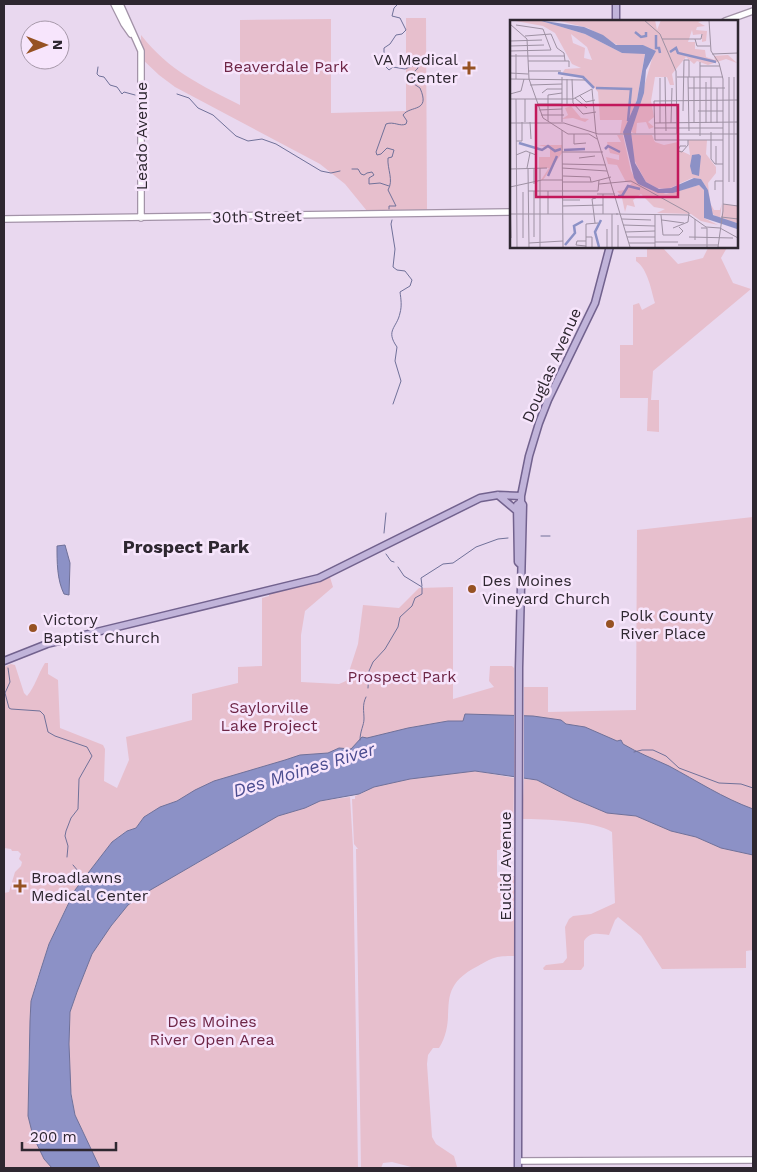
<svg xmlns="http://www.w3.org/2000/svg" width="757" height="1172" font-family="'Work Sans',sans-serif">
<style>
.green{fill:#e7bfcd}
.water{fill:#8c91c6;stroke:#707199}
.pier{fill:#e9d8ef}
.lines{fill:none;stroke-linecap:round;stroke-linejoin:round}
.stream{stroke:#707199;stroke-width:1}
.secondary-casing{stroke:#a393a8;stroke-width:8}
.primary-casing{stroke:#72628e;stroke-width:9}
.secondary{stroke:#fff;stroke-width:5.5}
.primary{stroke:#c1b4da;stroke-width:6}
.poi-dot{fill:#965223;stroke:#f7e5fc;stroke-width:2}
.labels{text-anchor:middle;stroke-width:5;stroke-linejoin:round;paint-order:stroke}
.poi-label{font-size:16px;fill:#2e2730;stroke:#f7e5fc;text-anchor:start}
.park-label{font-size:16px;fill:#6e2646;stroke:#f7e5fc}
.street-label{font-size:16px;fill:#2e2730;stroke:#f7e5fc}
.neighbourhood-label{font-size:18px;font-weight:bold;fill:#2e2730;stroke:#f7e5fc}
.water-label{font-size:18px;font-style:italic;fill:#4b4d90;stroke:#f7e5fc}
.inset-river{fill:none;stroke:#8c91c6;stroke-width:2.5}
.inset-road{fill:none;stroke:#9e91a3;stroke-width:1}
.view{fill:#c2185b;fill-opacity:0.15;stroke:#c2185b;stroke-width:2.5}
.inset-edge{fill:none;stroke:#2e2730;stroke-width:2.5}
</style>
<rect width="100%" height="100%" fill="#e9d8ef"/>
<path class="green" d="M406,18H426L427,210L367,211L345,184L320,164L175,87L159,75L141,58V35C169,71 201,85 240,105V20L331,19V113L406,111Z
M647,246H661L678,264L703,258L709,246H728L721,258L733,283L751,289L653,371L651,400H659V432L647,431L648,398H620V345H633V305L639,303L642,310L655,303C651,290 648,269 636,261V257H647Z
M753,517V809L721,796L667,766L641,755L623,744L619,740L617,741L566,724L562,721L524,716V687H548V712L636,710L637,530Z
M329,574L333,587L305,611L301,635V682L339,684L346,681L358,644L363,605L399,608L419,588L453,587V699L494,687L489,681L490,666H512L514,668V716L466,714L463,721H448L408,728L351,749L339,748L328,753L315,754L258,768L231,777L177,801L160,807L144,817L136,828L126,831L112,842L75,890L61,918L49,944L36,982L31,1001L28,1070V1116L33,1136L44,1159L52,1168H4V893L9,892L15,872L21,866L22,862L19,859L21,854L18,851H12L11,849L4,848V667L11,664L15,665L24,693L27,696C35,687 38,674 45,663H48V674L58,680L60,728L103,745L105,749L104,781L117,788L129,760L126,737L192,720V694L238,683V667L262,666V598L269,596V590Z
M475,771L514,778L513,849L497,850V876H515V956C496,956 494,957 478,966C431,990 460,1014 439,1048H433L428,1055L427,1064L432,1137L436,1144L454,1156L457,1167L415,1168L392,1162L383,1163L381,1168H361L356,849H358L354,844L352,799H355V796C363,794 369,788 377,786C408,778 442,774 475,771Z
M524,779L537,780L574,799L607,813L636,816L671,831L696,837L721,848L753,855V950L746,951V968L662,969L641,936L618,917L615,920L609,935C599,934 590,931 584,941V966L581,970H544L543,968L546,965L563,963L567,958L565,927L569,919L573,916L591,914L615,903L612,832C596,821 543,819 522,819Z
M350,797L353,847L358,1168H100L75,1115L70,1084L69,1044L70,1012L77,992L92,954L101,939L128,905L140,896L182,871L198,863L233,841L278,816L305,808L320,801Z"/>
<path class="water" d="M65,545L70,563L69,595L64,594C57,580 57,562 57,546Z
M465,714L533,716L561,720L566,724L585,727L617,741L621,740L623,744C638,753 654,759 669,766C697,781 723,798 753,809V855L721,848L696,837L671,831L636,816L607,813L574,799L537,780L475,771L410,779L374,787L359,794L320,801L305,808L278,816L140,896L128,905L111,926L92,954L77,992L70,1012L69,1044L71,1094L75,1115L100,1168H52L44,1159L33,1136L28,1116L30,1021L31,1001L40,972L49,944L75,890L112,842L127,831L136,828L144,817L160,807L177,801L195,790L214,781L285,760L300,755L328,753L339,748L351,749L362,737L367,738L408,728L448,721H463Z"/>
<path class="pier" d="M514,713H524V781L514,780Z"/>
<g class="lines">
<path class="stream" d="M98,67L97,74L99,76L104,77L110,85L117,87L122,94L124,92L135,95
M177,94L189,98L198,108L213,115L236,136L248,141L262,139L276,144L321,171L331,173L340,171
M352,169H358L361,174L364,175L367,173L372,172L374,175L369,178V184L380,183L389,186
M389,209V206H396L388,190C394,180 387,169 388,158L392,157L394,150L387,148L381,154L377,155L376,152L386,124C394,121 400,127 406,124L407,121L403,115C410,105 431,113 420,88L414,84C411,76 412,74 418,68L417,64L405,69L393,67L389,70L385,66L387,59L384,55V48L390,44L396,35L402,34L406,30L400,18L392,16L394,8L398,4
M392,220L391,224L395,249L393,267L397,270L405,271L412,280L410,286L400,292C401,299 402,306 400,313C397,328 385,330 397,347L395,361L401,381L393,404
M384,533L386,513
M541,536H550
M386,554L391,561L394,562
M422,586L421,578L443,564L453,563L476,547L498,539L508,538
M8,668L10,682L5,693L9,708L11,709L40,711L44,715L48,732L55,736L87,747L92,756L79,779L78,809L71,818L66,831L65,836L68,846L67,857
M368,688L369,671L373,662L385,649L398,627L400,617L412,606L415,598L422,594V587L404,576L398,567
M360,740C360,731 364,725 364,719C364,711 362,705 366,697
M634,752L642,750H653L666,756L679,768L719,783L741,784L753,788
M73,865L84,878"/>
<g class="secondary-casing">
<path id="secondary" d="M114,4L124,24L131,34
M120,4L141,51V218
M725,21L753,11
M4,219L511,212
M518,1161L753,1160"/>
</g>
<g class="primary-casing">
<path id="primary" d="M616,4V21
M498,495L517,511
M520,564L518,562L517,505L521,502
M4,661L47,644L319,578L480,498L498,495L521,496
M518,1168L519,668L523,505L521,502V496L529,456L539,423L548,400L595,303L610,246"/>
</g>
<use href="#secondary" class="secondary"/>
<use href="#primary" class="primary"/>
</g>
<g class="poi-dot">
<path d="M466.5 60.5h5v5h5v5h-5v5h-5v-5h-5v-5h5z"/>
<circle cx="472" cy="589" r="5"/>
<circle cx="610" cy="624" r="5"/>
<circle cx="33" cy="628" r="5"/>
<path d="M17.5 878.5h5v5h5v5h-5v5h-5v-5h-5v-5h5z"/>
</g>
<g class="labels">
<g class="poi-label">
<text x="458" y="65" text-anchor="end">VA Medical<tspan x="458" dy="18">Center</tspan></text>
<text x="482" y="586">Des Moines<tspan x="482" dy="18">Vineyard Church</tspan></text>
<text x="620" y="621">Polk County<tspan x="620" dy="18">River Place</tspan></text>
<text x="43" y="625">Victory<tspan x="43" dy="18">Baptist Church</tspan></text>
<text x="31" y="883">Broadlawns<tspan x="31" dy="18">Medical Center</tspan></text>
</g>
<g class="park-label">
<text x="286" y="72">Beaverdale Park</text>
<text x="402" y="682">Prospect Park</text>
<text x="269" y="713">Saylorville<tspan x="269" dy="18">Lake Project</tspan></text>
<text x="212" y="1027">Des Moines<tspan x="212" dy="18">River Open Area</tspan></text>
</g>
<g class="street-label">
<text transform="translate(141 136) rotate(-90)" y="6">Leado Avenue</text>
<text transform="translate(257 216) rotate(-1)" y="6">30th Street</text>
<text transform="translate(551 365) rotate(-66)" y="6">Douglas Avenue</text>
<text transform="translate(505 866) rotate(-90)" y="6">Euclid Avenue</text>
</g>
<g class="neighbourhood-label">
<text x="186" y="553">Prospect Park</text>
</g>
<g class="water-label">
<text transform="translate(304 770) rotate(-17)" y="6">Des Moines River</text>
</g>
</g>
<g transform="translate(510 20)">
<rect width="228" height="228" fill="#e9d8ef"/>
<path d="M0,0H28L75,14L112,33H135L127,80L113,113L110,114L112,100H90L88,72L75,57L51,55L55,49L71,48L62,44L45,13L33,6ZM61,14L77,27L82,40L74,38L75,28L63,23ZM45,0H145L147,10L151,0H197L188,2L195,6L187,7L186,10L197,11L196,21L192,22V14L183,15L182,10L178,22H185V29L195,30L196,37L205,40L204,36L218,35L227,43L216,39L198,45L187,41L184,44L176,37L162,54L164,65H160L157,57H145L141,81L144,97L138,102L144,107L139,109L136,102L127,103L126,114L121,112L144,32L133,25L109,26L78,8ZM61,86L71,98L79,99L75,102L63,98L52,99L58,95L55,88ZM107,115H113L121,151L128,164L156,174L189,165L194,170V198L208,205L191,201L181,194L147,193L155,189L144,187L131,174L123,180L125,187L117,185L115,192L112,178L107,177L110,174L107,171L115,170L122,163L116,162L107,145L98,144L96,137L109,140V135L100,133L98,126L97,122H111ZM121,115H142L145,122L154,125L168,122L167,129L180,135L178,120H197L196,134L206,147V153L198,163L200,183L204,190H210L212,183L210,199L201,193L198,170L191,159L182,158L158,169L147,168L136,162L123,138ZM28,125H52V133L33,160H31L39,148H29V137H40V128ZM213,184L227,186V203L211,199Z" fill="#e7bfcd" fill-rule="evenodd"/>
<path d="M28,0L74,7L93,15L106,25H133L146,31L136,50L134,73L121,112L125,143L136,162L149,169L161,168L184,158L191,159L198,170L203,195L227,203V209L194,198V170L189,165L163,173H148L128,164L124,158L113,112L127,80L135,34L112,33L75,14ZM189,134L191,136L189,156L182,154L180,146L182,135Z" fill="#8c91c6"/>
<path class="inset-river" d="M125,12L131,17L136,16V12M146,15V28H149L150,33M160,32L166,28L168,33L206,42M48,53L73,57L84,68M86,68L121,69L118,101M9,123L32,130L38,126L45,131L51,129M95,129L98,126L110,132M54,130L75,129M38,156L47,136M108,176H112L118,166L130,169M55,225L65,213L64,206L73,201M89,227L85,212L91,200"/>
<path class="inset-road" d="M134,0L150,14L166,51L167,114M199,0L201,31L209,43L213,59V191L208,227M0,4L17,19L19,59L33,98L58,114M15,16L41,14L47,28L54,33L55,41M152,19H191L192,14M185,19L187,26H200M0,21L32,20M0,26L34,25M0,31L41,30L33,9L6,5M6,34V59M202,34L228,33M0,36H55M18,41H59V47M190,42V116M190,46H210M18,51H51M0,53L18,54M52,57V102M155,57L156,111M167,57H213M178,57L179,111M184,57V103M201,57V103M219,57V162M150,58V103M0,59L75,60M57,59V84M62,59L63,83L73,94L86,92M196,62V103M20,65L52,64M178,68H215M207,68V103M32,73L37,69H52M0,74V103M0,74L11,71L14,59M69,75L76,82L85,80M65,78L77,88M0,79H63L82,69L86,114M6,79L7,227M15,79V102M27,84H52M29,90L52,89M173,91L174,40H179V57M188,91H213M31,95H54M38,101V75L52,73M20,102L21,119M0,103H54L88,114H228M144,103L228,102M161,103L162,68M144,108H213M52,110L53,227M201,112V139L205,144H213M58,114H79L87,119M64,114V124L76,123M86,114L120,227M213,120H145L144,81L228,80M6,121H12V102M176,126H170L168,131L172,132L178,125V120M52,132H93M6,135L16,131L26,135V148M69,138L85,136M52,144L96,145M206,144V126M17,148L20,133M18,148L19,227M24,148V164M30,148V227M52,148L97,151M0,149L37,148M53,156L80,157L81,162M53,162H82L101,157M224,162V57M89,164L121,161L179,193L178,202L163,208M0,167L32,160H53M205,170V161H213M18,171H88L89,160M24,171V217M38,171V194M13,172V218M87,174H105M93,174V194M0,175L1,218M53,180H70M213,184L228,186M53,186L93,185M0,194H108M102,194V227M106,194L179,195L196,207L210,208L228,218M145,194V227M151,195L153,215H169L173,211L169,207M211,197L228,199M112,199L141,200M152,200L174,203M85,203L82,179L86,178M108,205V227M113,205L145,206M191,208H197V227M115,212L145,211M76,217H82V227M117,217H145M179,217L223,218M185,220V199M76,221H67L66,225L76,226M145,222H168M19,223L53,221M119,223H145M168,225H208M76,227V204L88,203M97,227V209"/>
<path class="view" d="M26,85H168V177H26Z"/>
<rect width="228" height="228" class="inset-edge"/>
</g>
<rect width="757" height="1172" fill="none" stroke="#2e2730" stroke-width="10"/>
<g transform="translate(45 45) rotate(90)"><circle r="24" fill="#f7e5fc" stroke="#a799aa"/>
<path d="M0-4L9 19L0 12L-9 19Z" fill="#965223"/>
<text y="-8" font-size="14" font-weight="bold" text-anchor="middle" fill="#2e2730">N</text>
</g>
<path d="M22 1142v8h94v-8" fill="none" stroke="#2e2730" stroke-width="2.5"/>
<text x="30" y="1142" font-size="15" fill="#2e2730" stroke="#f7e5fc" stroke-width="4" paint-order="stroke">200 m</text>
</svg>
